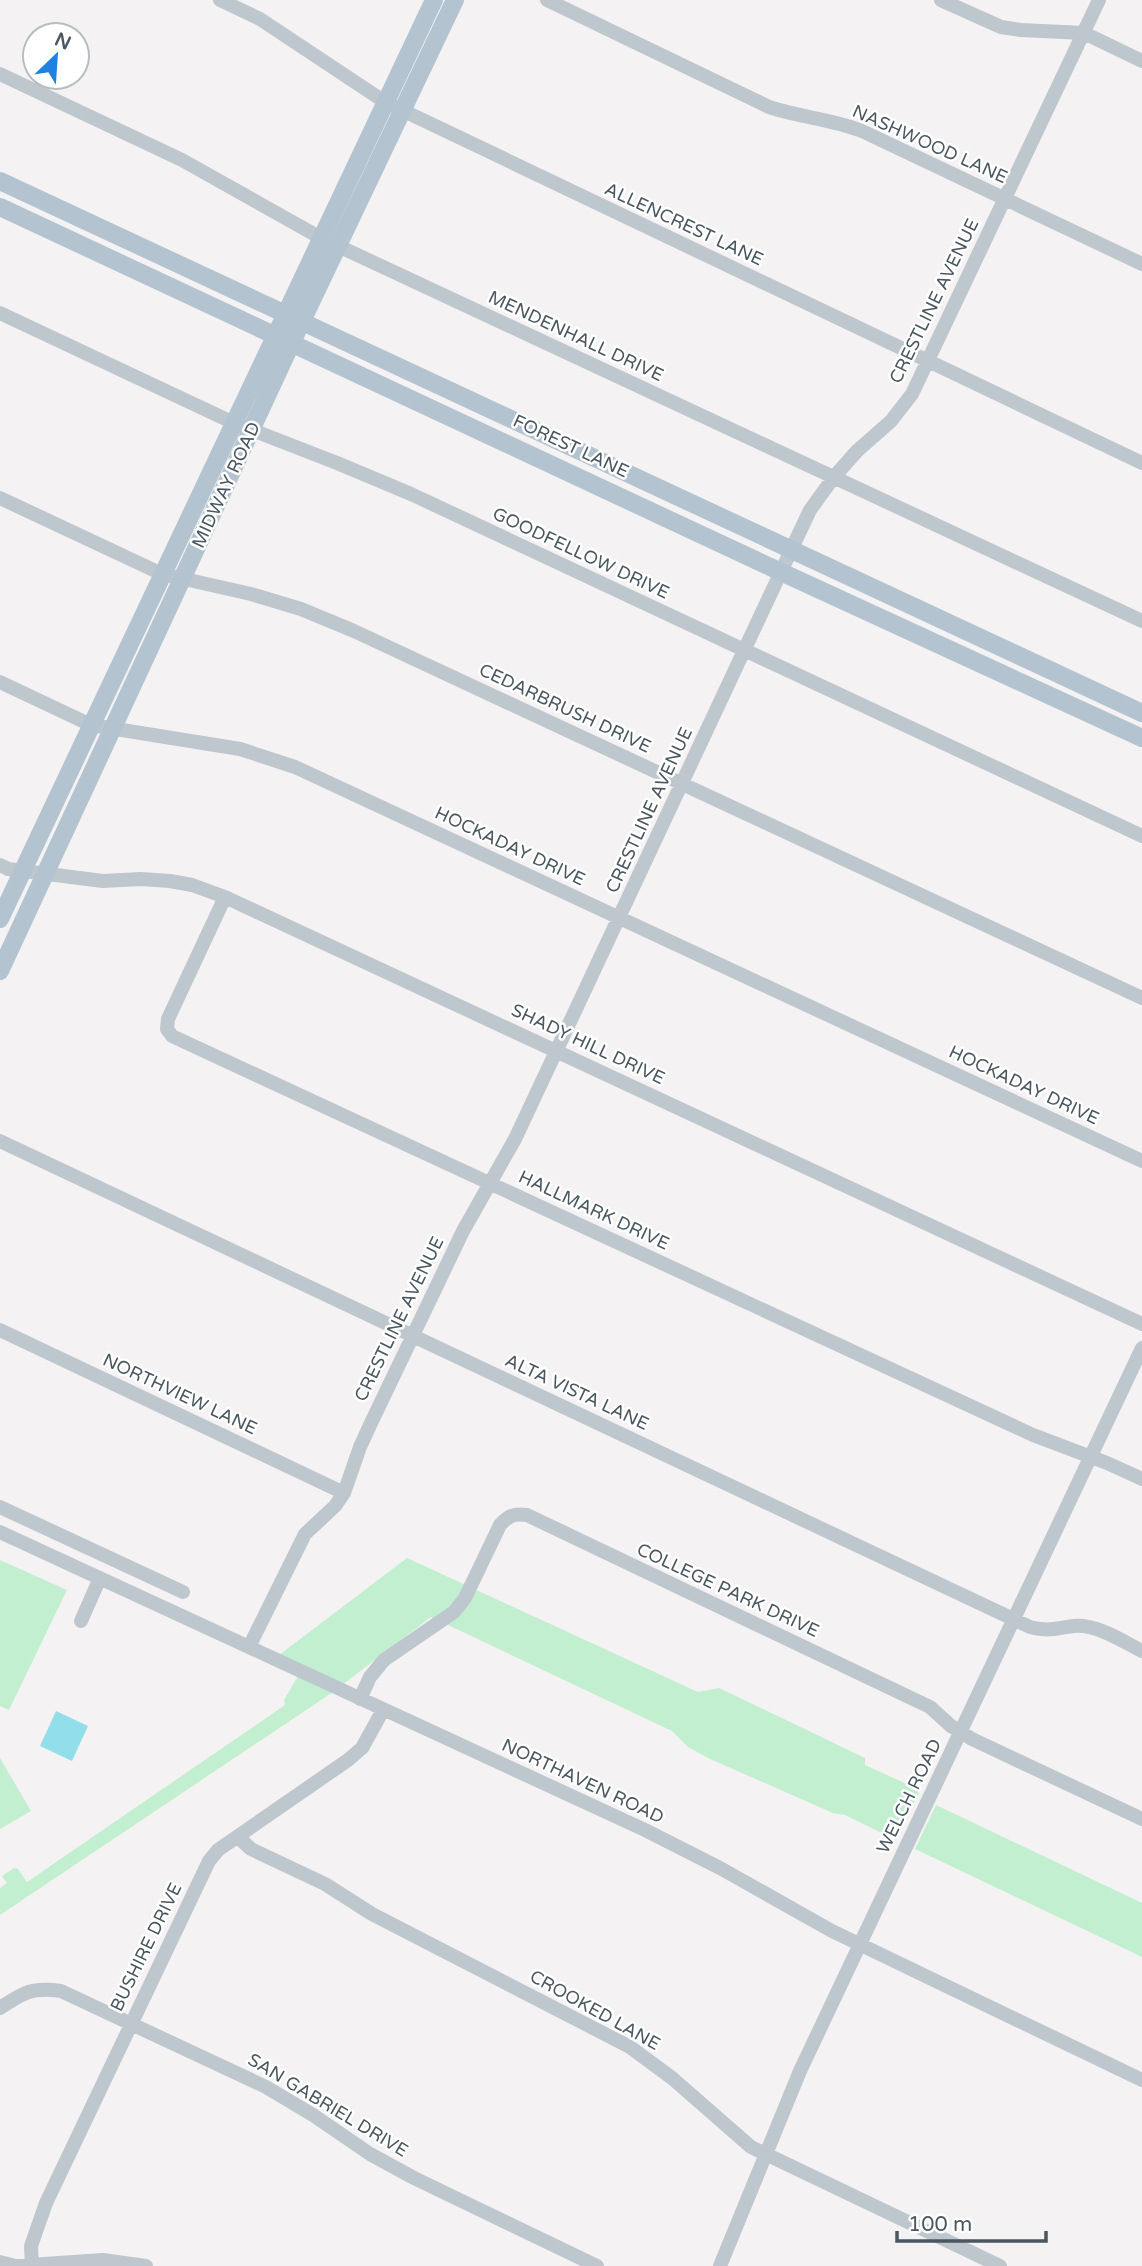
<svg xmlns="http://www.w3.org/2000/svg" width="1142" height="2266" font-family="'Varela Round',sans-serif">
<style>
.green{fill:#c3efd1}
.water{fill:#92deea}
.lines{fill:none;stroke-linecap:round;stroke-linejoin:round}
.minor{stroke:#bec7ce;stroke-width:14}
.major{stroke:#b3c3cf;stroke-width:18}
.labels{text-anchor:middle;stroke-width:5;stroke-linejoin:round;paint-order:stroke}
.street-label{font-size:18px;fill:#4a575f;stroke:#fff}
</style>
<rect width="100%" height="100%" fill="#f4f2f2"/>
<path class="green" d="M407,1558L698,1692L719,1688L865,1758V1765L920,1790L896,1840L845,1815L833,1813L710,1759L688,1747L672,1731L431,1617L342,1685L279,1655Z
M0,1560L67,1590L9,1710L0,1706Z
M298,1676L333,1692L0,1915V1888L7,1883L2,1876L14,1868L18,1869L27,1882L285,1705L284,1700Z
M0,1758L31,1811L0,1829Z
M936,1805L1142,1903V1957L915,1849Z"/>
<path class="water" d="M56,1711L88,1726L72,1761L40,1746Z"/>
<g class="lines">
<path class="minor" d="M220,0L260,19L385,102L1142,463
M547,0L769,107C799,117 831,119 862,131L1142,264
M941,0L1001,27L1021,30L1084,33L1142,61
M0,74L182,160L321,238L1142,621
M0,313L234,423L337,463L411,494L1142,836
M0,498L162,574L251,594L301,609L354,631L1142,998
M0,682L91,725L240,749L295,767L1142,1161
M0,865L8,869L103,881L141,879L170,881L192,885L225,897L1142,1324
M225,897L168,1019L167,1029L172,1036L1033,1435L1107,1463L1142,1479
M0,1141L1030,1627C1051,1632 1055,1628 1074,1626C1097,1624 1122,1641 1142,1651
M0,1330L344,1493
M0,1507L183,1592
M0,1532L645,1830L720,1868L832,1931L1142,2080
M81,1621L100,1578
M249,1647L305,1534L335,1506L344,1493L360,1447L371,1423L463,1231L515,1139L810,510L834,477L857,451L891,421L912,394L1099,0
M360,1699L370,1677L384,1660L454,1612L465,1598L500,1525C508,1516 514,1513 527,1515L930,1707L951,1726L972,1739L1142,1819
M238,1837L251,1849L325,1884L372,1914L630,2047L672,2078L751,2147L1000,2266
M0,2008C24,1992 32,1987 61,1991L266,2087L313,2115L370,2154L414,2178L597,2266
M0,2262L15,2266L103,2260L146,2266
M32,2266L31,2246L46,2203L209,1861L218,1850L348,1760L362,1748L383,1710
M720,2266L800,2071L1142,1348"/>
<path class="major" d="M0,181L1142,713
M0,207L781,572L1142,738
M0,919L434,0
M0,971L292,342L455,0"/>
</g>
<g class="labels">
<g class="street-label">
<text transform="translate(930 144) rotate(24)" y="6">NASHWOOD LANE</text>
<text transform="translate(684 224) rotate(25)" y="6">ALLENCREST LANE</text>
<text transform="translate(934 301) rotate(-64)" y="6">CRESTLINE AVENUE</text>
<text transform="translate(576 336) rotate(25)" y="6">MENDENHALL DRIVE</text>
<text transform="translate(571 446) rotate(25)" y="6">FOREST LANE</text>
<text transform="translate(226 485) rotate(-65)" y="6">MIDWAY ROAD</text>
<text transform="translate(581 553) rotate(25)" y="6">GOODFELLOW DRIVE</text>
<text transform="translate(565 708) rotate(25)" y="6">CEDARBRUSH DRIVE</text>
<text transform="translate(649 810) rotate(-65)" y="6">CRESTLINE AVENUE</text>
<text transform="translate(510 846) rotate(25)" y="6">HOCKADAY DRIVE</text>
<text transform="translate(588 1044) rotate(25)" y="6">SHADY HILL DRIVE</text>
<text transform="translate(1024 1085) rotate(25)" y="6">HOCKADAY DRIVE</text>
<text transform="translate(594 1210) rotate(25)" y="6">HALLMARK DRIVE</text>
<text transform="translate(399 1319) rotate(-64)" y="6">CRESTLINE AVENUE</text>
<text transform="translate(577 1392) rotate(25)" y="6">ALTA VISTA LANE</text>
<text transform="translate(180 1394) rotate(25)" y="6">NORTHVIEW LANE</text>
<text transform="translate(728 1590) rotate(25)" y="6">COLLEGE PARK DRIVE</text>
<text transform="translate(583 1781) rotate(25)" y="6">NORTHAVEN ROAD</text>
<text transform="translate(909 1796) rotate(-64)" y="6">WELCH ROAD</text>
<text transform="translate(146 1947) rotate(-64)" y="6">BUSHIRE DRIVE</text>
<text transform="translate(595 2010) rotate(29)" y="6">CROOKED LANE</text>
<text transform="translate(328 2105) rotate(31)" y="6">SAN GABRIEL DRIVE</text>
</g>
</g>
<g transform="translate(56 56) rotate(25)"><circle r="33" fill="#ffffff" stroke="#b7bcbf" stroke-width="2"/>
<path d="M0-5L12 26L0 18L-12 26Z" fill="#2082e0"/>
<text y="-10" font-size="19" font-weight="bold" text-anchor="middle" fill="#4a575f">N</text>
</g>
<path d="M897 2231v10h149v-10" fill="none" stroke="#4a575f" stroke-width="3.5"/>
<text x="908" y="2231" font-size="21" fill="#4a575f" stroke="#ffffff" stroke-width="5" paint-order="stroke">100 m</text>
</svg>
